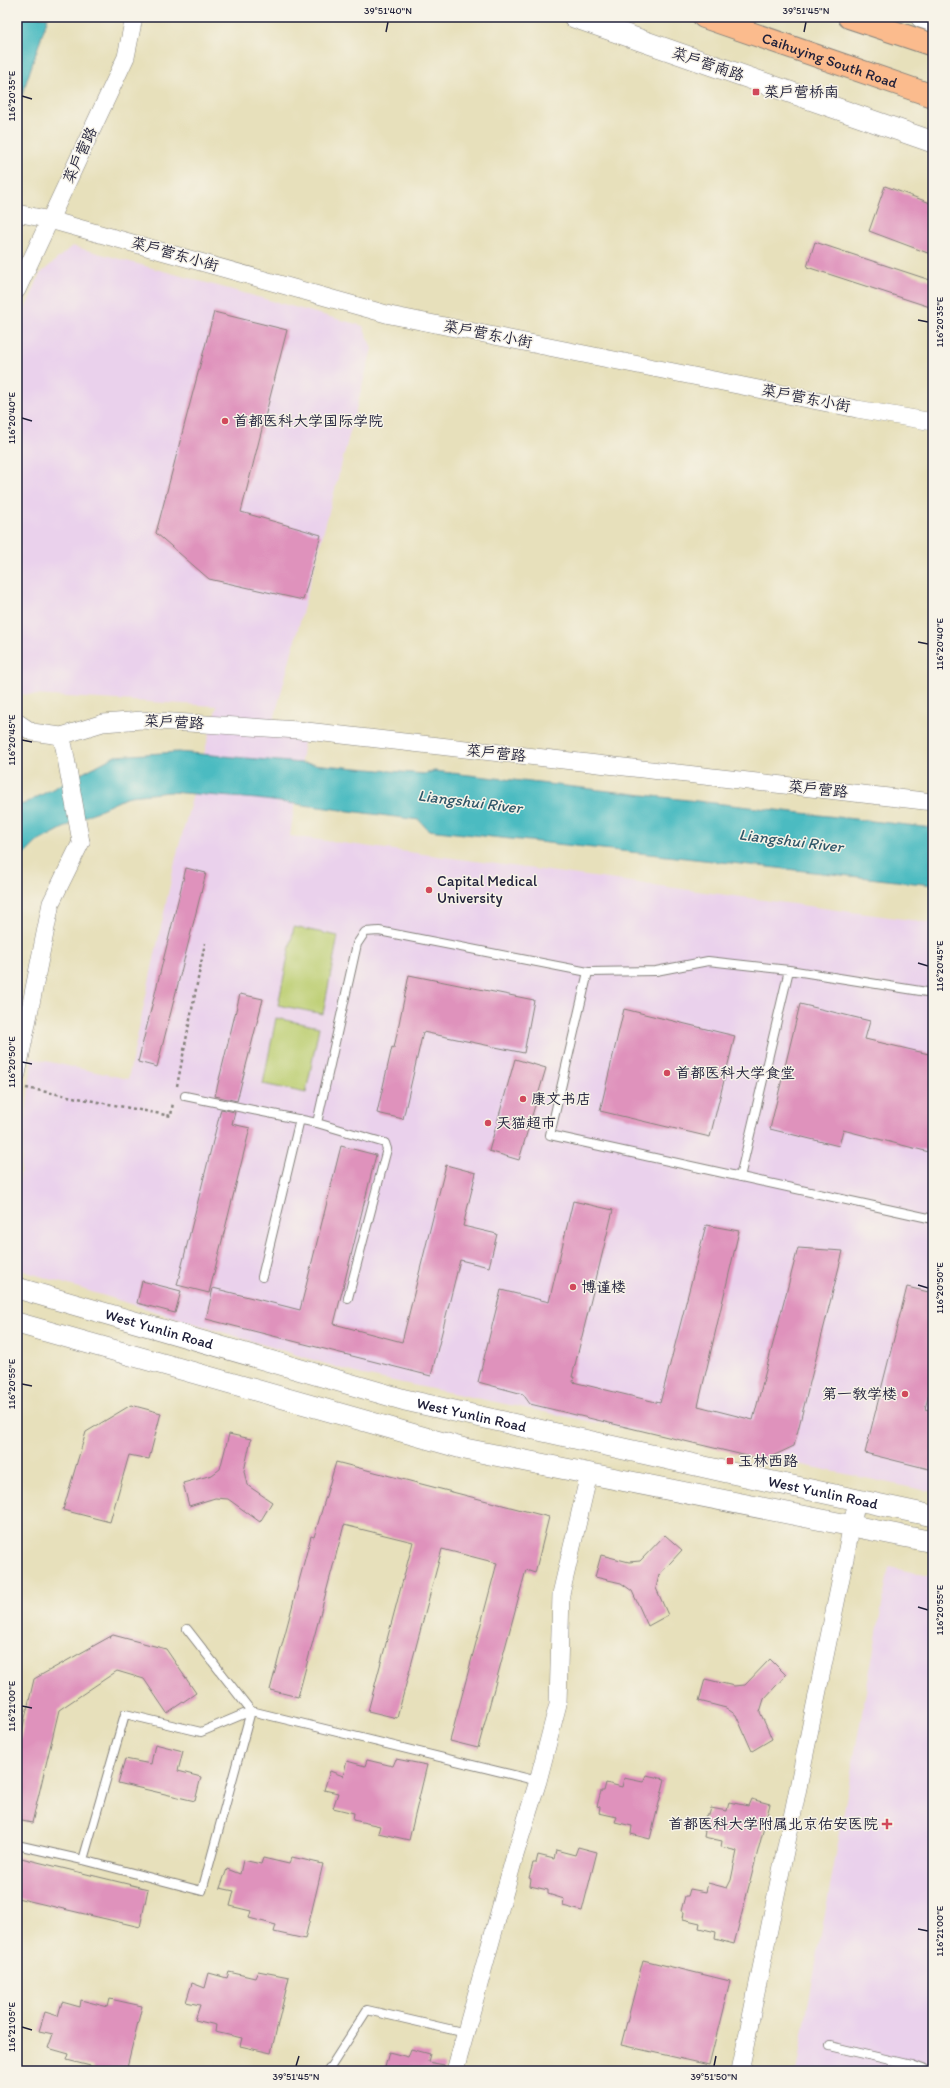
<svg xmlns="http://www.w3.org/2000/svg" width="950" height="2088" font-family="Itim,'LXGW WenKai TC',sans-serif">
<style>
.built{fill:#ead1ec}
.green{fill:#bcce71;stroke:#6f7856}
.water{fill:#4cbbc1;stroke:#376e7e}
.building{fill:#df92bc}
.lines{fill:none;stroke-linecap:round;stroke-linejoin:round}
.service-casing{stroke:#84817b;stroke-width:10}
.minor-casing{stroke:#84817b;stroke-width:18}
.tertiary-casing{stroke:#84817b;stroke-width:22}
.trunk-casing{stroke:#84817b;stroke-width:24}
.path{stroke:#84817b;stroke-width:2.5;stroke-dasharray:3 3;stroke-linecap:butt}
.service{stroke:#fff;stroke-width:8}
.minor{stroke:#fff;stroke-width:17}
.tertiary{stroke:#fff;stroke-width:21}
.trunk{stroke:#fbbb8d;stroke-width:22}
.minor-bridge-casing{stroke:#84817b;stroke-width:18;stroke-linecap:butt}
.minor-bridge{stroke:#fff;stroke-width:17}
.ticks{fill:none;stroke:#22223b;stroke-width:1.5}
.poi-dot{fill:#d1495b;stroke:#f7f3e8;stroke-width:1.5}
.labels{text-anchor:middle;stroke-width:3;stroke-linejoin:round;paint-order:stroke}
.street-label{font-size:15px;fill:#22223b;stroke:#f7f3e8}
.poi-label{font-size:15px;fill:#22223b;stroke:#f7f3e8;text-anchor:start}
.water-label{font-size:16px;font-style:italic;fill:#31586a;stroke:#f7f3e8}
.neatline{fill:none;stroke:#22223b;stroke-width:1.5}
.ticks-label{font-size:10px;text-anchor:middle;fill:#22223b}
</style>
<rect width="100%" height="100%" fill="#f7f3e8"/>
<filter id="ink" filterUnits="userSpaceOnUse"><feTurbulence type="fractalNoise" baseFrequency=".025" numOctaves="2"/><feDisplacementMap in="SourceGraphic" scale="8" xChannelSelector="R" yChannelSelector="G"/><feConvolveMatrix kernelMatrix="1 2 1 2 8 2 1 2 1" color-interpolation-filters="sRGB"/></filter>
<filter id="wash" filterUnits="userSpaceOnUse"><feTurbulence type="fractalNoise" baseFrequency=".012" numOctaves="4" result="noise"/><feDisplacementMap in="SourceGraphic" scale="16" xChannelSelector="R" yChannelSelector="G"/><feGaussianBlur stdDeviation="0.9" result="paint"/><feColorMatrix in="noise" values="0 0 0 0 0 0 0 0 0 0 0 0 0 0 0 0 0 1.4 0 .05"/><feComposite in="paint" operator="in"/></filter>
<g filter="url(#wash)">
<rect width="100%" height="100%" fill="#e7e0bb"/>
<path class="built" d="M72,246L363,326L372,349L271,731L304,740L290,836L933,923V1492L359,1374L17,1269V1204L32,1058L128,1079L176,857L217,706L17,694V329L40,274Z
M889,1567L933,1577V2071H796Z"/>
<path class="green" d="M294,927L338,936L323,1014L278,1005Z
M276,1018L319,1027L306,1093L263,1084Z"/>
<path class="water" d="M17,17H48L17,110Z
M178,752L424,774L434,771L933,828V885L428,830L419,820L257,799L170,792L130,796L82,818L37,842L20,859L17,864V805L24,804L115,756Z"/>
<g id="blocks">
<path class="building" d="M885,186L933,204V255L869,231Z
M815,242L933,281V308L807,267Z
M214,312L287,330L241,512L321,535L303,600L209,579L156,533Z
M186,868L206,873L157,1067L138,1062Z
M409,975L534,1000L524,1053L423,1032L403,1119L377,1113L392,1047L394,1048Z
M240,994L263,999L237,1101L215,1096Z
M800,1004L870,1021L865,1039L933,1055V1153L843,1130L839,1146L770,1129Z
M624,1009L735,1036L710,1137L600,1111Z
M515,1059L546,1068L519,1160L489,1151Z
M221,1109L235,1112L232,1124L250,1128L209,1293L177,1285Z
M341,1146L376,1155L334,1324L402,1342L446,1165L476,1173L463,1226L497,1234L489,1267L460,1260L431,1376L206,1319L213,1288L300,1310Z
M573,1201L613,1210L572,1377H574L573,1382L660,1403L706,1225L739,1231L698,1406L753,1420L798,1248L843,1251L794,1446L764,1460L530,1404L523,1394L478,1382L501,1290L549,1302Z
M142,1281L181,1291L175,1313L137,1303Z
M907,1287L933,1293V1378L925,1409L933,1411V1470L865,1453Z
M131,1405L161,1413L149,1459L129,1455L110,1522L63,1510L86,1432Z
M229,1434L251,1439L244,1471L247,1485L272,1502L260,1522L228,1499L215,1498L189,1506L183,1483L212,1475L220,1469Z
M336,1462L549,1517L535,1573L526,1570L478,1748L450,1741L497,1563L442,1549L397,1718L368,1711L413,1542L344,1525L298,1697L270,1690L311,1536L314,1537Z
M665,1535L682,1550L659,1575L656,1588L668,1615L648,1626L632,1591L621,1583L595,1577L601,1555L629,1562L640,1561Z
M113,1635L166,1649L196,1693L167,1713L144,1679L117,1671L59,1710L32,1823L17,1820V1753L34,1679Z
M770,1659L786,1675L764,1699L760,1712L772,1739L752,1751L736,1715L726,1708L699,1701L705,1679L734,1686L745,1685Z
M155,1744L183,1751L178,1771L201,1777L195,1801L118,1783L125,1759L151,1764Z
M396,1759L427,1765L409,1840L378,1833L380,1826L353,1820L354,1813L333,1808L338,1793L324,1790L330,1771L343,1776L347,1761L365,1766L367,1760L393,1766Z
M646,1775L665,1779L650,1839L631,1834L632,1826L615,1822L617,1817L599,1813L600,1807L597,1806L601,1791H604L606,1783L622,1787L624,1778L643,1782Z
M751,1799L770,1804L734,1944L715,1939L716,1932L699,1928L700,1923L683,1919L684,1912L681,1911L685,1896H688L690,1889L706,1892L708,1883L727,1888L731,1880L737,1851L721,1847L722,1841L704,1837L705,1831L702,1830L706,1815H709L711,1808L727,1811L729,1802L748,1806Z
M578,1847L597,1852L582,1911L563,1906L564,1899L548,1894V1890L530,1886L531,1879L529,1878L533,1863H536L538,1855L554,1859L556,1850L575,1855Z
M17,1857L148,1889L140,1927L17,1898Z
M292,1857L323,1864L305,1939L274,1932L276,1925L249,1918L251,1911L230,1906L234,1891L220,1888L227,1869L240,1874L243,1860L261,1864L263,1858L289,1864Z
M643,1960L730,1981L709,2065L621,2045Z
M258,1971L289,1977L271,2053L240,2046L242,2038L215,2032L216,2025L195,2020L200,2005L186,2002L192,1983L205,1988L209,1973L227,1978L229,1972L255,1978Z
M110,1999L142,2006L126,2071H93L94,2067L67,2060L69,2054L48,2048L53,2034L39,2031L45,2012L58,2016L62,2002L80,2007L81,2000L108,2007Z
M411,2049L430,2054L428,2062L444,2065V2071H384L389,2052L408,2057Z"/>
</g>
</g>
<g filter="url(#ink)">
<use href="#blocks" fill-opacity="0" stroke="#84817b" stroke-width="1"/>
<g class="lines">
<g class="service-casing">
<path id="service" d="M588,972L550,1135L933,1219
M185,1096L317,1123L385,1143L387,1149L348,1298
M317,1123L357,944L365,932L379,931L588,972L656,971L708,961L789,970L933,993
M740,1177L789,970
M262,1277L300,1119
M187,1629L251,1711L538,1781
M17,1845L83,1860L125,1714L201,1732L251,1711
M83,1860L202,1891L251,1711
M830,2046L911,2065L927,2071
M328,2071L367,2010L466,2033"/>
</g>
<g class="minor-casing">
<path id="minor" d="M17,213L50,220L390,315L857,409L933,422
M17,290L126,57L134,17
M17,722L32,732L61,736
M64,747L61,736L103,723L142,720L298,730L933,802
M17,1074L51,903L81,842
M455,2071L515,1855L538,1781L558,1704L561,1594L589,1474
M740,2071L857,1500"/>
</g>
<g class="tertiary-casing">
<g id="tertiary">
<path d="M574,17L933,142"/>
<path d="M921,17L933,21"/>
<path id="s1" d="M17,1288L405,1400L727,1472L933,1516"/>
<path d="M17,1323L465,1449L933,1542"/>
</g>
</g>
<g class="trunk-casing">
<g id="trunk">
<path id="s2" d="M704,17L933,96"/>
<path d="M849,17L933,45"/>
</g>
</g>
<path class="path" d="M177,1086L205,943
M26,1088L171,1116L173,1102"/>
<use href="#service" class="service"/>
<use href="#minor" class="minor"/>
<use href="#tertiary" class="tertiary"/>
<use href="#trunk" class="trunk"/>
<g class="minor-bridge-casing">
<path id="minor-bridge" d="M64,747L81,842"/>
</g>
<use href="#minor-bridge" class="minor-bridge"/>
</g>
</g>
<path class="ticks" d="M386,32L388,22M804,32L806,22M22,96L32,99M918,320L928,322M22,418L32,421M918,642L928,644M22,740L32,742M918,963L928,966M22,1062L32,1064M918,1285L928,1288M22,1384L32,1386M918,1607L928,1610M22,1706L32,1708M918,1929L928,1931M22,2027L32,2030M296,2066L299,2056M714,2066L716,2056"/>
<g class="poi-dot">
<rect x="752" y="88" width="8" height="8" rx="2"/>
<circle cx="225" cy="421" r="4"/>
<circle cx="429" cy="890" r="4"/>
<circle cx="667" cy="1073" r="4"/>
<circle cx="523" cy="1099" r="4"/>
<circle cx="488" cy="1123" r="4"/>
<circle cx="573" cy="1287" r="4"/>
<circle cx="905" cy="1394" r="4"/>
<rect x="726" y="1457" width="8" height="8" rx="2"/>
<path d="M885 1818h4v4h4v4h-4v4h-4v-4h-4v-4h4z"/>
</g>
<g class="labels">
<g class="street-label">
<text dy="5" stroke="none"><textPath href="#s2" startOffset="133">Caihuying South Road</textPath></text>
<text transform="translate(708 64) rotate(19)" y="5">菜户营南路</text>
<text transform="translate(80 155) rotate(-65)" y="5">菜户营路</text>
<text transform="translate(175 254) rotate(16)" y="5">菜户营东小街</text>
<text transform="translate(488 334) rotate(11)" y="5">菜户营东小街</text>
<text transform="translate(806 398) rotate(11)" y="5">菜户营东小街</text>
<text transform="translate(174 722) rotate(3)" y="5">菜户营路</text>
<text transform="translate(496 753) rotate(6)" y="5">菜户营路</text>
<text transform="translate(818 789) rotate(6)" y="5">菜户营路</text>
<text dy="5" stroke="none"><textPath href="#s1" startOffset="148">West Yunlin Road</textPath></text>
<text dy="5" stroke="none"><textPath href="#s1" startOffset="472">West Yunlin Road</textPath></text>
<text dy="5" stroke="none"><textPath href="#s1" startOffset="832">West Yunlin Road</textPath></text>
</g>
<g class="poi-label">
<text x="764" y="97">菜户营桥南</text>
<text x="233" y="426">首都医科大学国际学院</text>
<text x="437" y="886">Capital Medical<tspan x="437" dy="17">University</tspan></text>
<text x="675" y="1078">首都医科大学食堂</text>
<text x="531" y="1104">康文书店</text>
<text x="496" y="1128">天猫超市</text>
<text x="581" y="1292">博谨楼</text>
<text x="897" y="1399" text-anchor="end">第一教学楼</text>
<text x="738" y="1466">玉林西路</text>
<text x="878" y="1829" text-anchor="end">首都医科大学附属北京佑安医院</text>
</g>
<g class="water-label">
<text transform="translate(470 801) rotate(7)" y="6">Liangshui River</text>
<text transform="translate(791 840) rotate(7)" y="6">Liangshui River</text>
</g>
</g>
<rect width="950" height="2088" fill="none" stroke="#f7f3e8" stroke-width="44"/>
<rect x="22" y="22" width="906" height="2044" class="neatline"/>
<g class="ticks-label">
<text x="388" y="14">39°51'40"N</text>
<text x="806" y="14">39°51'45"N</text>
<text transform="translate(11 96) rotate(-90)" y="4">116°20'35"E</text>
<text transform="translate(939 322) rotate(-90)" y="4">116°20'35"E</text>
<text transform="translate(11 418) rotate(-90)" y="4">116°20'40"E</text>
<text transform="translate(939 644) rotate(-90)" y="4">116°20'40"E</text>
<text transform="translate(11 740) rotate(-90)" y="4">116°20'45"E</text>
<text transform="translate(939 966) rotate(-90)" y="4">116°20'45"E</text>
<text transform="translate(11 1062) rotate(-90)" y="4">116°20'50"E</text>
<text transform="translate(939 1288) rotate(-90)" y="4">116°20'50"E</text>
<text transform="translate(11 1384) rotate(-90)" y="4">116°20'55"E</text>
<text transform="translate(939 1610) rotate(-90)" y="4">116°20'55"E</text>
<text transform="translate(11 1706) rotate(-90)" y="4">116°21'00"E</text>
<text transform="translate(939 1931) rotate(-90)" y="4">116°21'00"E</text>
<text transform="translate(11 2027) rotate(-90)" y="4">116°21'05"E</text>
<text x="296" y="2080">39°51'45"N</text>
<text x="714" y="2080">39°51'50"N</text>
</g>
</svg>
